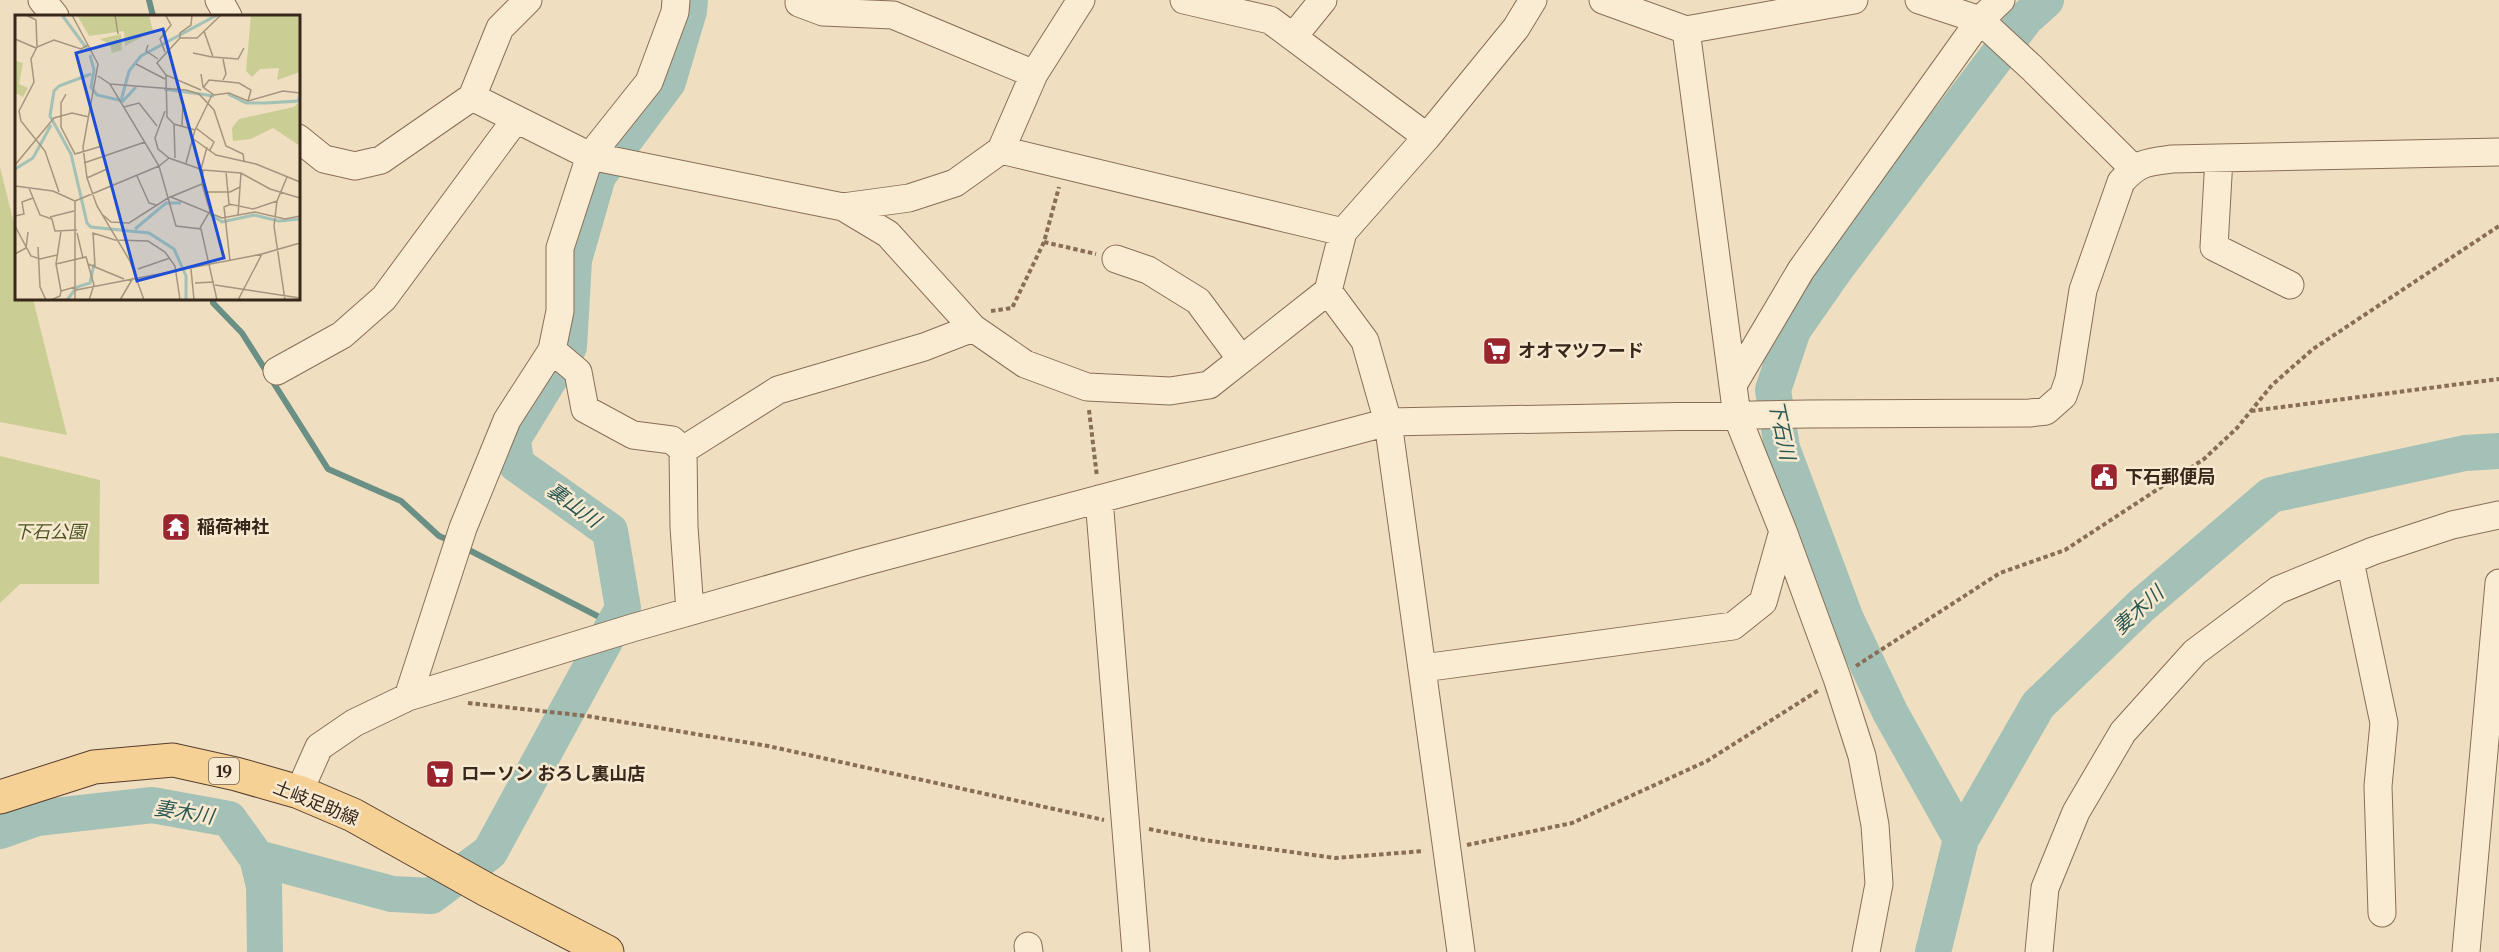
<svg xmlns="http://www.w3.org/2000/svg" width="2499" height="952" font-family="Merriweather,'Noto Sans JP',serif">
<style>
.green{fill:#cbce94}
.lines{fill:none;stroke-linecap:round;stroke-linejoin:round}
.stream{stroke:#6a8f84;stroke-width:6}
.river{stroke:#a3c1b6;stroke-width:36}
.minor-casing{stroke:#896e57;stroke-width:29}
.major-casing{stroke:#563d2c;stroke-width:35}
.path{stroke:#896e57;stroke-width:4;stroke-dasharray:4.5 3;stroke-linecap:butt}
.minor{stroke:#faecd3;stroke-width:27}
.major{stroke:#f5d196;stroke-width:33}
.labels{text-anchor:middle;stroke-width:5;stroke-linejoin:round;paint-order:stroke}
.shield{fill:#f7e9d0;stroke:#716252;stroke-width:1.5}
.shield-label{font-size:16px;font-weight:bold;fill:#38281c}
.poi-label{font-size:18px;font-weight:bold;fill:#38281c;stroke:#f7e9d0;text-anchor:start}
.park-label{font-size:18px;font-style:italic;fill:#4c5522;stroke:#f7e9d0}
.street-label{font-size:18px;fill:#38281c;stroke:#f7e9d0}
.water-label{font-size:20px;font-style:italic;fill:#2b5853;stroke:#f7e9d0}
.inset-river{fill:none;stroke:#a3c1b6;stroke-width:3}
.inset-road{fill:none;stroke:#a6957e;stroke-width:1.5}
.view{fill:#1d4ed8;fill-opacity:0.15;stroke:#1d4ed8;stroke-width:3}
.inset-edge{fill:none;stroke:#38281c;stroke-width:3}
</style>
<rect width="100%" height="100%" fill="#efdec0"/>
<path class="green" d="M0,167L16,232V298L33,299L67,435L0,422Z
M0,456L100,480L99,584H20L0,603Z"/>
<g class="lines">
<path class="stream" d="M149,0L153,16
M213,298V303L242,333L328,469L401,501L439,536L453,542
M465,548L613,624"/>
<path class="river" d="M0,831L37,818L152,805L229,819L257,858L264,886L265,952
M1961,839L1890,712L1846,619L1782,448L1773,390L1793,330L1837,267L2026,18L2046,0
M257,858L392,894L431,896L490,852L623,608L610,531L516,464L513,439L569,347L574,260L598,176L668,82L689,11L690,0
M1933,952L1961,839L2038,705L2141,606L2271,495L2465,453L2499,451"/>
<g class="minor-casing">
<path id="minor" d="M42,0L55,16
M219,0L228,16
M1184,0L1270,20L1427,137
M1603,0L1686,30L1854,0
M1919,0L1980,20L2032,68L2133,168
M799,3L823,12L893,15L1034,74
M1686,30L1737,416L1783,531L1837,678L1862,756L1875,825L1879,884L1866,952
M1293,37L1323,0
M472,97L590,156L843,207L888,234L973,328L1025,364L1087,387L1170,391L1209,385L1328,291L1343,232L1427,137L1516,28L1533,0
M298,138L324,159L355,166L381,160L472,97L500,28L528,0
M1001,150L1343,232
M2219,158L2214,247L2290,285
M843,207L909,198L955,183L1001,150L1034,74L1081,0
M1116,259L1148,270L1198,301L1241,359
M1328,291L1365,341L1388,422L1461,952
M552,350L578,372L585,409L633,435L672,440L683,450
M277,371L342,335L384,298L516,119
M1733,385L1801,270L1980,20L2001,0
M1099,499L1136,952
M2350,561L2384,723L2378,786L2382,913
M690,611L684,527L683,450L778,390L924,347L973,328
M1423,668L1733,626L1763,602L1783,531
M408,697L463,528L507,420L552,350L560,311V248L590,156L649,82L675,12L676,0
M299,792L319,747L354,723L408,697L632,628L860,563L1388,422L1808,414L2030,413L2046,411L2063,396L2069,379L2083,290L2121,182C2138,162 2148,162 2172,159L2499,152
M1028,946L1029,952
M2039,952L2045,888L2076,812L2123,732L2195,652L2278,590L2373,551L2452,525L2499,515
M2466,952L2499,583"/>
</g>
<g class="major-casing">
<path id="major" d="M0,797L94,767L173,760L236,774L299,792L353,815L487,890L607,952"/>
</g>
<path class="path" d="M1044,242L1096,254
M991,311L1012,308L1044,242L1059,187
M1089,410L1097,477
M2251,411L2499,379
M1856,666L2000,573L2065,550L2204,459L2237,428L2272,385L2313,349L2499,226
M468,703L587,716L768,746L1104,820
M1149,829L1204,840L1335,858L1424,851
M1467,845L1572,823L1707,761L1819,690"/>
<use href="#minor" class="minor"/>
<use href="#major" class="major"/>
</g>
<defs>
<g id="supermarket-square" transform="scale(1.5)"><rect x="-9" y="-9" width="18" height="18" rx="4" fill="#9a252e" stroke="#f7e9d0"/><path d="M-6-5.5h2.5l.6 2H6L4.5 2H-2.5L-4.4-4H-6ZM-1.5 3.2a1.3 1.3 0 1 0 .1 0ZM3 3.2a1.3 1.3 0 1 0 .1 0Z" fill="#fff"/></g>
<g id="civic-square" transform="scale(1.5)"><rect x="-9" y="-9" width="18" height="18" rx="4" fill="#9a252e" stroke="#f7e9d0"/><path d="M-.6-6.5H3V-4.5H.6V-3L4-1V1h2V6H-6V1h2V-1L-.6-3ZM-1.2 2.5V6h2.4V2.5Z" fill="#fff"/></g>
<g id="temple-square" transform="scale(1.5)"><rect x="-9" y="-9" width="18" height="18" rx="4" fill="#9a252e" stroke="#f7e9d0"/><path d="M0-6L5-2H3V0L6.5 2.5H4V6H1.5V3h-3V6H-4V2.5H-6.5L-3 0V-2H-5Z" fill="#fff"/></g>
</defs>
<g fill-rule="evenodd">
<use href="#supermarket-square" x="1497" y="351"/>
<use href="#civic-square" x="2104" y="477"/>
<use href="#temple-square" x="176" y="527"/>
<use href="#supermarket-square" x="440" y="774"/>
</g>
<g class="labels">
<rect class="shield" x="209" y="758" width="30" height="26" rx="4.5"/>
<g class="shield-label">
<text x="224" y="777">19</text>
</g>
<g class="poi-label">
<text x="1518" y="357">オオマツフード</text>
<text x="2125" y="483">下石郵便局</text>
<text x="197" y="533">稲荷神社</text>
<text x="461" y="780">ローソン おろし裏山店</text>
</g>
<g class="park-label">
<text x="50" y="538">下石公園</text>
</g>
<g class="street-label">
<text transform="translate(316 803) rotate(22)" y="6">土岐足助線</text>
</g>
<g class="water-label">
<text transform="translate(1782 430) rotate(78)" y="7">下石川</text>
<text transform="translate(574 505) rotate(36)" y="7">裏山川</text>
<text transform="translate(2138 610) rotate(-42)" y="7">妻木川</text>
<text transform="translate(184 812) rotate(9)" y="7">妻木川</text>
</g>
</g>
<g transform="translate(15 15)">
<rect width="285" height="285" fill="#efdec0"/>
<path d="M62,0H134L138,16L110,31L109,16L74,21ZM236,0H285V57L262,65L264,53L245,54L237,62L231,56ZM106,19L107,35L97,38L95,30L85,24ZM0,34L1,46L8,48L4,69L13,73L8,82L0,78ZM285,86V131L258,113L236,124L218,126L217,113L224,104L279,92Z" fill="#cbce94"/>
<path class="inset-river" d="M47,0L72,34M75,40L79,55L76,72L82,80L108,86L121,72M76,59L44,71L39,76L35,101L56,139L72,208L76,212L134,218L159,234L171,261V285M149,74L199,81M213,79L231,88H251L283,86L285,80M106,86L114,56L126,41L202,0M0,154L18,143L36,110M195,199L207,207L239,200L264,206L285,204M120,214L151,188H166M52,285L62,272L75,268L79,249"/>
<path class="inset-road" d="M11,0L21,5L22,32M57,0L83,49L68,132L72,163L82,191L115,246L129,285M100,0L103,19M189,16L198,42L223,44L229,33M165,23V18L176,10L177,0M0,24L21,33M133,30L131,36L143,44M150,37L145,24L156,10L151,1M178,38L197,42M121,49L150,64M186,59L188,72L199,80L214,78L233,86L268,76L285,78M151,60L152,102L159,109L180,115M83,61L95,69L144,151L161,211L186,214L202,285M208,65L211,59L208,44M95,69L171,75L184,79L199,95L211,131L228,139L229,146M188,73L194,65L224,68L236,75L233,86M186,75L151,60L142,48L165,23H182L206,0M51,79L46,88V112L60,139L87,131M109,92L124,88L142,111M150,96L140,123L143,134L154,143L188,155L226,158L255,174L285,183M159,109L160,143M167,111L168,87M181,113L199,127L195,135M177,123L201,140L241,149L285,167M69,148L130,127M171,148L180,115L197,80M0,150L39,103L57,98L74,102M186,154L192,132M211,157L214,189L238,194L262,186M122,161L134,188L141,190M72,163L92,154M0,171L38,176L60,186M14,173L25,200L37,204L40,216L62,215M44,177L30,136L6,106L4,96L19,67L16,44L22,32L39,25L66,34L73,30M191,177H215L225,172M156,182L207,203L240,197L270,204L285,201M60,186L144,151L154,143M60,186V285M88,200L96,207L114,208L153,183L187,169M0,201L9,199L7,187L18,183M223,201L226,158M35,202L59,196M0,211L16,241L25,244L42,240M185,213L195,196L187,169L188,155M62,218L68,243M23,232L25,272L31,285M0,239L11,233L13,217M215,246L209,192L216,189M41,249L71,242L79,270L74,285M73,249L109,264M80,251L78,218L100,225L133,226L150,237L160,251L165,285M123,254L155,243M176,254L179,285M180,268L199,267M200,270L285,283M61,275L247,239M46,276L41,249L46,216M36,285L45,281L46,276L60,272M105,285L118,263M223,285L247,239L285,228M270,285L259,211L262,186L272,162"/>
<path class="view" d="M148,14L209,243L122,266L61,38Z"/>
<rect width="285" height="285" class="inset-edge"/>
</g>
</svg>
